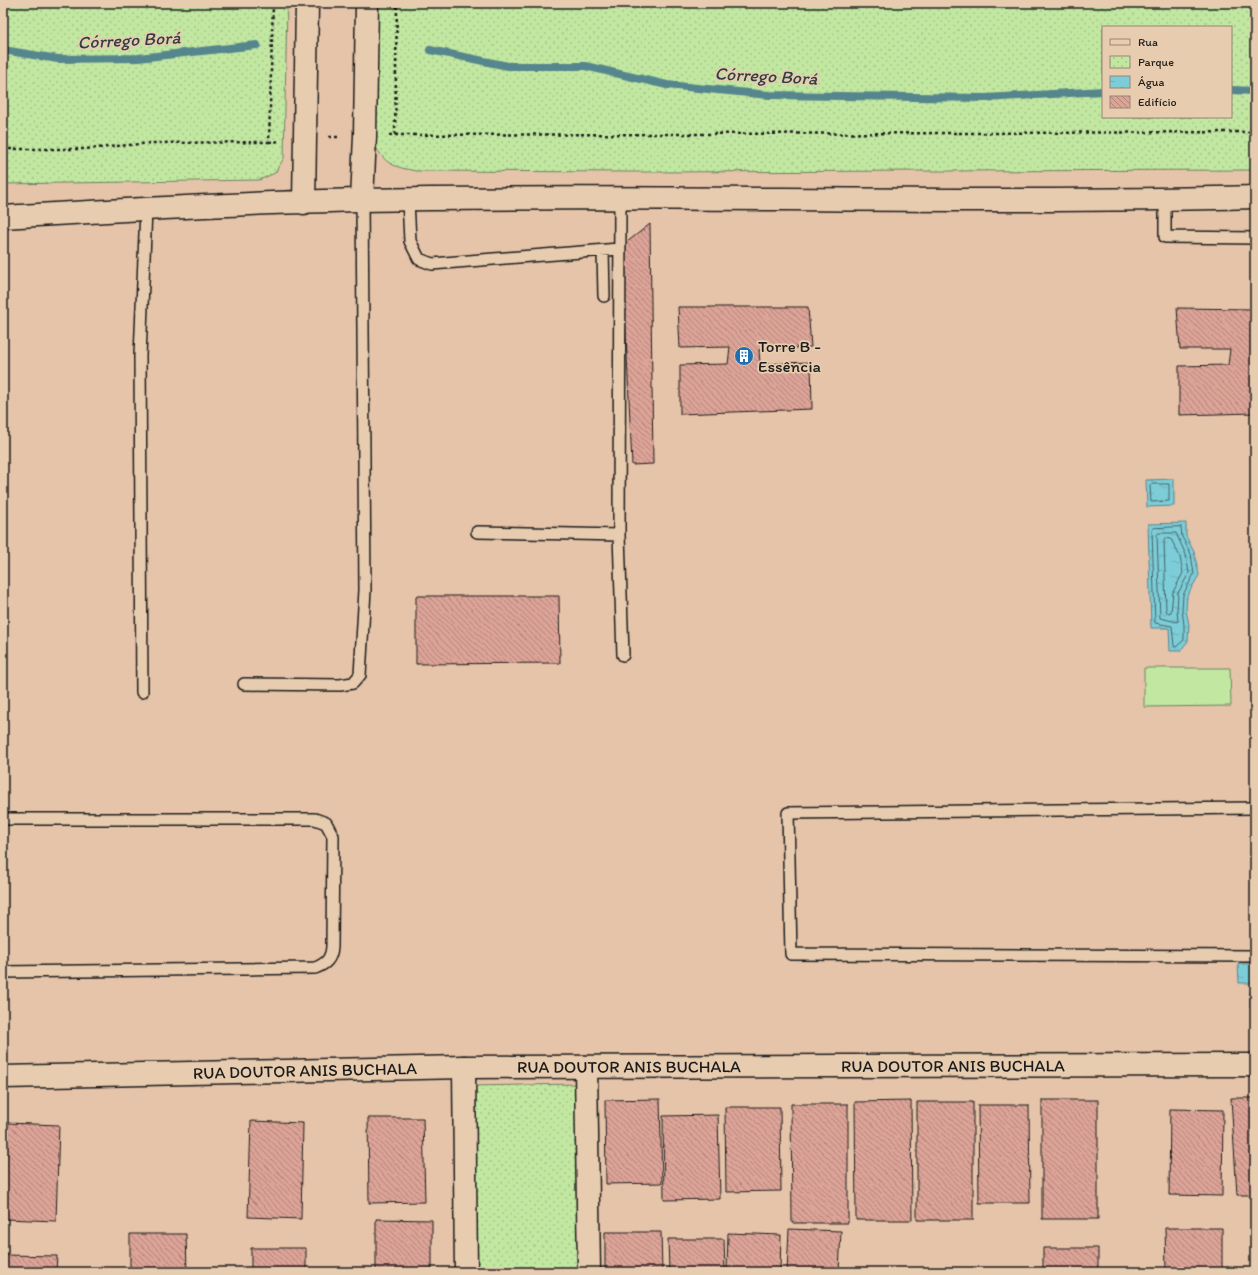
<svg xmlns="http://www.w3.org/2000/svg" width="1258" height="1275" font-family="Itim,sans-serif">
<style>
.park{fill:url(#park-dots);stroke:#6e825e;fill-rule:evenodd}
.pitch{fill:#c1e7a1;stroke:#6e825e}
.water{fill:url(#water-ripples);stroke:#56868d}
.lines{fill:none;stroke-linecap:round;stroke-linejoin:round}
.shore{stroke:#436367;stroke-width:1}
.stream{stroke:#56868d;stroke-width:8}
.building{fill:url(#building-back-hatch);stroke:#1c1c1c}
.lane-casing{stroke:#1c1c1c;stroke-width:14}
.street-casing{stroke:#1c1c1c;stroke-width:25}
.primary-casing{stroke:#1c1c1c;stroke-width:25}
.path{stroke:#1c1c1c;stroke-width:2.5;stroke-dasharray:3 3;stroke-linecap:butt}
.lane{stroke:#e8ccaf;stroke-width:11}
.street{stroke:#e8ccaf;stroke-width:22}
.primary{stroke:#e8ccaf;stroke-width:22}
.labels{text-anchor:middle;stroke-width:3.5;stroke-linejoin:round;paint-order:stroke}
.poi-label{font-size:17px;fill:#1c1c1c;stroke:#e8ccaf;text-anchor:start}
.street-label{font-size:17px;fill:#1c1c1c;stroke:#e8ccaf}
.water-label{font-size:18px;font-style:italic;fill:#2f3f42;stroke:#e8ccaf}
</style>
<defs>
<pattern id="park-dots" width="8" height="8" patternUnits="userSpaceOnUse"><rect width="8" height="8" fill="#c1e7a1"/><path d="M2 2h.1M6 6h.1" fill="none" stroke="#a5c68a" stroke-width="1.8" stroke-linecap="round"/></pattern>
<pattern id="water-ripples" width="26" height="14" patternUnits="userSpaceOnUse"><rect width="26" height="14" fill="#7dcdd8"/><path d="M2 4q2-2 4 0t4 0M15 11q2-2 4 0t4 0" fill="none" stroke="#6bafb9"/></pattern>
<pattern id="building-back-hatch" width="6" height="6" patternUnits="userSpaceOnUse"><rect width="6" height="6" fill="#dca397"/><path d="M-1 5l2 2M0 0l6 6M5-1l2 2" fill="none" stroke="#b2847a"/></pattern>
</defs>
<rect width="100%" height="100%" fill="#e6c4aa"/>
<filter id="ink" filterUnits="userSpaceOnUse"><feTurbulence type="fractalNoise" baseFrequency=".025" numOctaves="2"/><feDisplacementMap in="SourceGraphic" scale="8" xChannelSelector="R" yChannelSelector="G"/><feConvolveMatrix kernelMatrix="1 2 1 2 8 2 1 2 1" color-interpolation-filters="sRGB"/></filter>
<g filter="url(#ink)">
<path class="park" d="M3,3H287L284,158L275,173L259,180L3,184Z
M375,3H1255V170L636,172L416,171C395,167 385,165 375,145ZM1103,27H1231V117H1103Z
M576,1084L578,1272H475L473,1086Z"/>
<path class="pitch" d="M1144,668H1230L1231,706L1144,707Z"/>
<path class="water" d="M1174,479V506L1147,507L1146,480Z
M1186,523V536L1194,552L1199,575L1187,596L1186,610L1189,625L1188,641L1180,651H1170L1169,628H1151L1148,524Z
M1238,964H1255V983H1239Z
M1250,992H1255V1008H1250Z"/>
<g class="lines">
<path class="shore" d="M1152,484H1169V501L1151,502L1150,486Z
M1181,527L1182,537L1191,554L1194,574L1183,595L1182,610L1184,625V640L1176,647L1174,646L1172,626L1155,623L1152,530L1154,528Z
M1159,533H1176L1186,555L1189,573L1178,593L1177,610L1178,621L1177,622L1160,618L1157,535Z
M1166,538L1171,539L1180,557L1183,573L1173,592L1171,612L1169,613L1166,611L1164,540Z"/>
<path class="stream" d="M3,50L58,59L138,58L257,45
M430,50L508,66H585L667,85L769,95L985,98L1103,91
M1231,90L1255,91"/>
</g>
<path class="building" d="M650,224L653,464L632,465L622,246Z
M678,307H808L811,347L759,350L760,364L811,362L812,409L680,414V365L728,364L730,347L680,348Z
M1177,308L1255,309V413L1179,415V366L1228,365L1230,349H1180Z
M416,596H559L560,663L416,664Z
M1231,1098H1255V1195H1237Z
M660,1099L662,1183L606,1184L605,1100Z
M1042,1100H1098V1219H1042Z
M911,1101L912,1220H856L855,1102Z
M917,1102H973V1220H917Z
M791,1104H848V1223H792Z
M978,1105H1029L1030,1203H979Z
M725,1107H780L781,1191L726,1192Z
M1170,1109L1223,1110L1222,1196L1169,1195Z
M718,1115L720,1199L664,1200L663,1116Z
M368,1118H423L425,1202L369,1203Z
M251,1121L303,1123L301,1219L248,1217Z
M7,1123L59,1125L56,1221L4,1219Z
M376,1219L432,1220V1272H376Z
M1165,1228H1222V1272H1166Z
M789,1229L841,1231L839,1272H787Z
M605,1232H661L662,1272H605Z
M728,1233L781,1235L780,1272H727Z
M130,1234H186L187,1272H130Z
M668,1239H724L725,1272H669Z
M251,1248H306V1272H251Z
M1043,1248H1098V1272H1043Z
M4,1255L57,1256L56,1272H3Z"/>
<g class="lines">
<g class="lane-casing">
<path id="lane" d="M620,199L619,535L623,655
M1165,199V237L1255,238
M408,200L410,241L419,259L432,264L619,249
M603,251L604,296
M477,532L619,535
M244,684L340,685L353,683L360,675L365,590L362,200
M142,692L140,356L146,209
M1255,808L788,813L791,954L1255,956
M3,819H315L326,823L333,836L332,947C331,959 326,964 315,968L3,972"/>
</g>
<g class="street-casing">
<g id="street">
<path d="M464,1067L466,1272"/>
<path d="M586,1067L589,1272"/>
<path id="s1" d="M3,1077L464,1067L1255,1065"/>
</g>
</g>
<g class="primary-casing">
<path id="primary" d="M362,200L365,136L367,3
M304,203L307,3
M3,217C122,210 242,203 361,200C659,194 957,205 1255,197"/>
</g>
<path class="path" d="M389,135L1255,132
M395,135L397,3
M329,137H340
M269,142L280,141
M3,149H85L151,143L269,142L273,3"/>
<use href="#lane" class="lane"/>
<use href="#street" class="street"/>
<use href="#primary" class="primary"/>
</g>
</g>
<defs>
<g id="building-disc" transform="scale(1)"><circle r="9.5" fill="#1f6fb2" stroke="#e8ccaf"/><path d="M-4-6H4V6H1V3H-1V6H-4ZM-2.5-4.3h1.7v1.8h-1.7ZM.8-4.3h1.7v1.8H.8ZM-2.5-1h1.7V.8h-1.7ZM.8-1h1.7V.8H.8Z" fill="#fff"/></g>
</defs>
<g fill-rule="evenodd">
<use href="#building-disc" x="744" y="356"/>
</g>
<g class="labels">
<g class="poi-label">
<text x="758" y="352">Torre B -<tspan x="758" dy="20">Essência</tspan></text>
</g>
<g class="street-label">
<text dy="6" stroke="none"><textPath href="#s1" startOffset="950">RUA DOUTOR ANIS BUCHALA</textPath></text>
<text dy="6" stroke="none"><textPath href="#s1" startOffset="626">RUA DOUTOR ANIS BUCHALA</textPath></text>
<text dy="6" stroke="none"><textPath href="#s1" startOffset="302">RUA DOUTOR ANIS BUCHALA</textPath></text>
</g>
<g class="water-label">
<text transform="translate(129 40) rotate(-3)" y="6">Córrego Borá</text>
<text transform="translate(766 76) rotate(3)" y="6">Córrego Borá</text>
</g>
</g>
<rect width="1258" height="1275" fill="none" stroke="#e8ccaf" stroke-width="16"/>
<rect x="8" y="8" width="1242" height="1259" fill="none" stroke="#1c1c1c" stroke-width="1.5" filter="url(#ink)"/>
<rect x="1102" y="26" width="130" height="92" fill="#e8ccaf" stroke="#968674"/>
<rect x="1110" y="39" width="20" height="6" fill="#e8ccaf" stroke="#968674"/>
<text x="1138" y="46" font-size="12" fill="#1c1c1c">Rua</text>
<rect x="1110" y="56" width="20" height="12" fill="url(#park-dots)" stroke="#968674"/>
<text x="1138" y="66" font-size="12" fill="#1c1c1c">Parque</text>
<rect x="1110" y="76" width="20" height="12" fill="url(#water-ripples)" stroke="#968674"/>
<text x="1138" y="86" font-size="12" fill="#1c1c1c">Água</text>
<rect x="1110" y="96" width="20" height="12" fill="url(#building-back-hatch)" stroke="#968674"/>
<text x="1138" y="106" font-size="12" fill="#1c1c1c">Edifício</text>
</svg>
